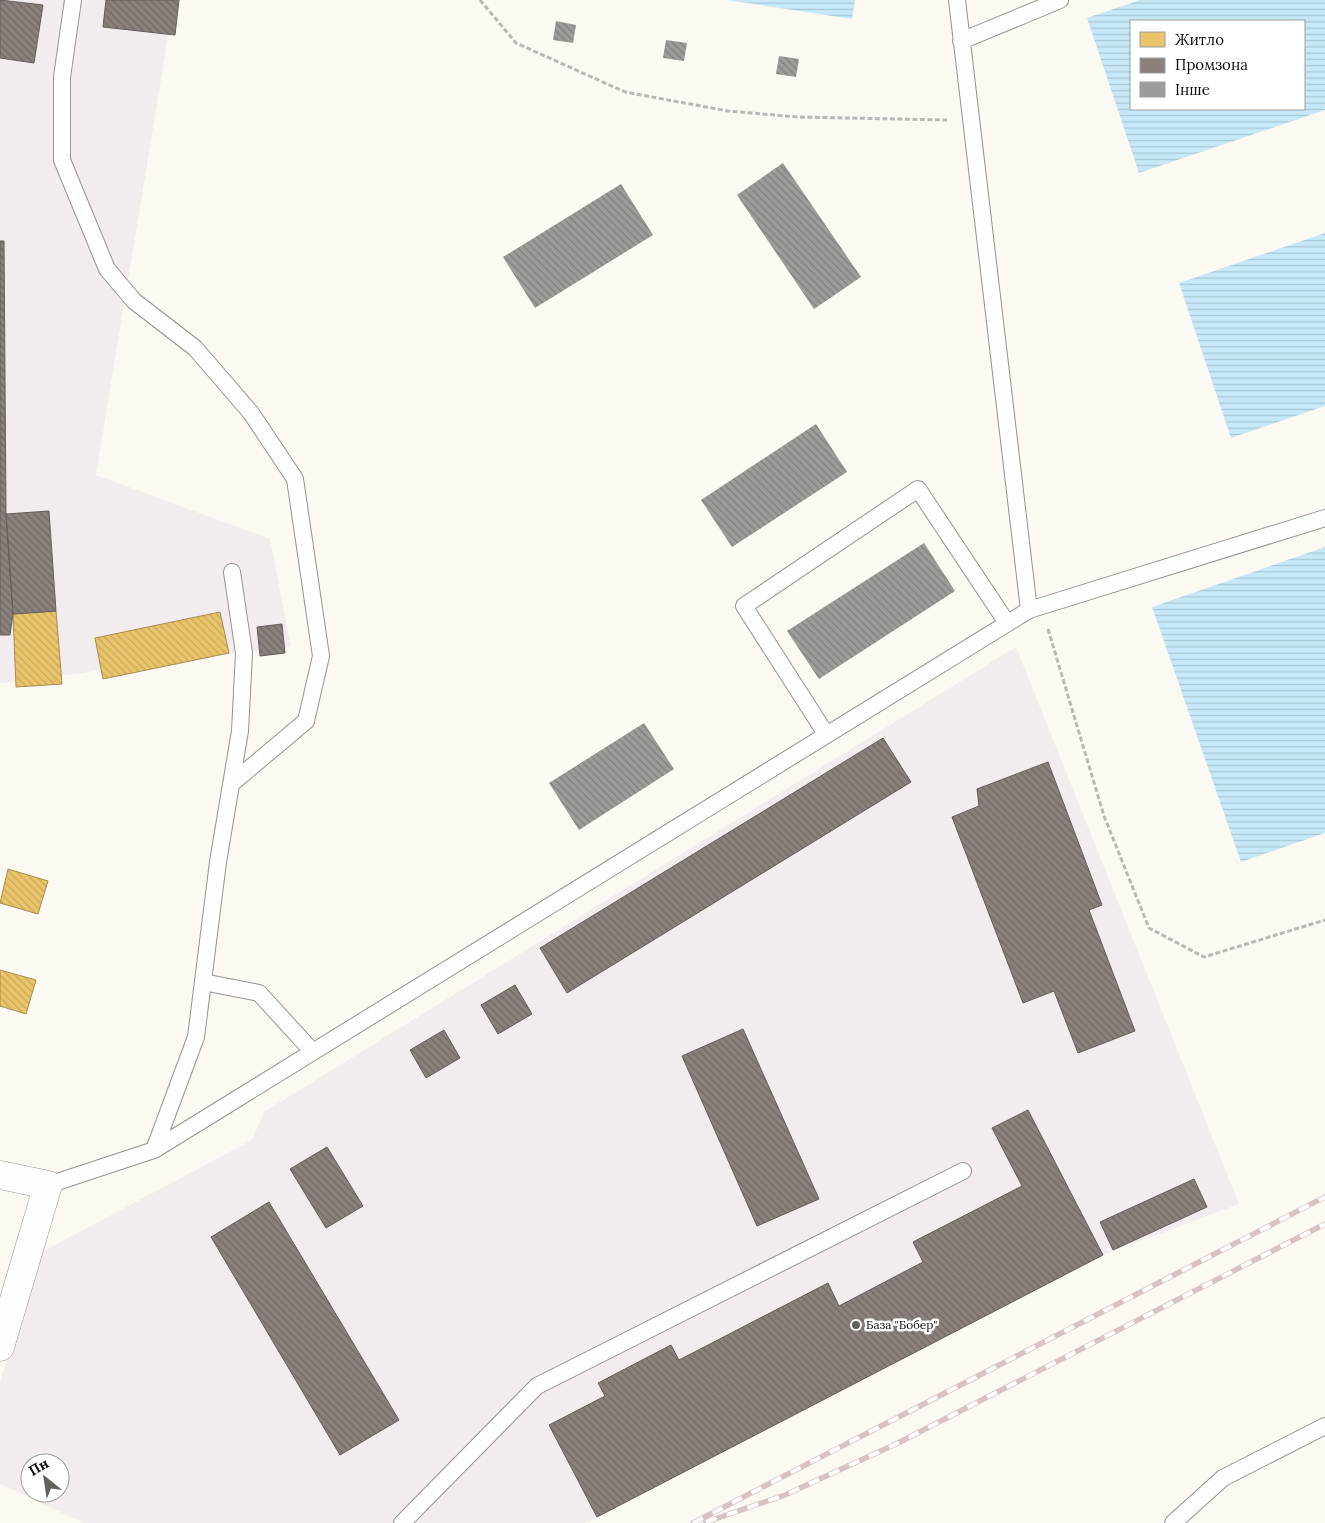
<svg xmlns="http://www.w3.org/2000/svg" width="1325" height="1523" font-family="Lora,serif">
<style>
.industrial{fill:#f2ecef;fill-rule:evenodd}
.water{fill:url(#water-rules);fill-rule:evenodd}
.homes{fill:url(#homes-back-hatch);stroke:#a78d4e}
.industry{fill:url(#industry-back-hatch);stroke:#645e5b}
.building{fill:url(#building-back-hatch)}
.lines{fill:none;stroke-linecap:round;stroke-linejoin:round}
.service-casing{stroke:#949390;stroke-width:18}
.minor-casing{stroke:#949390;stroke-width:29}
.path{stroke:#b8b8b6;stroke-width:3;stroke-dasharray:5 2.5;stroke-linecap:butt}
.service{stroke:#fefefd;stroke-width:16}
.minor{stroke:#fefefd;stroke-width:28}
.rail-casing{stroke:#d8c3c4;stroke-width:5.5}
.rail{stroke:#fff;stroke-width:4;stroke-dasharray:11;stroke-linecap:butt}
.poi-dot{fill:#60605d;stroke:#fff;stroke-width:2}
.labels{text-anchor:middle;stroke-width:5;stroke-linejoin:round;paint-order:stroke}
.poi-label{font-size:12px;fill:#0d0d0d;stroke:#fff;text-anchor:start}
</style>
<defs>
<pattern id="water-rules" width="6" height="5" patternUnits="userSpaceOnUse" patternTransform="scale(1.25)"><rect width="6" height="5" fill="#c6e8f8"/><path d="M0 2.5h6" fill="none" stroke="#a9c6d3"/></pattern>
<pattern id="homes-back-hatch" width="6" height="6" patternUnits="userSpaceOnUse" patternTransform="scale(1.25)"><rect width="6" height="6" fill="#e9c46a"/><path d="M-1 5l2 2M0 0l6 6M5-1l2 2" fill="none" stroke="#c7a75b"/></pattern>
<pattern id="industry-back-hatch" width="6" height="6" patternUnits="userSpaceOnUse" patternTransform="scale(1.25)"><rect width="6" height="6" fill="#8a817c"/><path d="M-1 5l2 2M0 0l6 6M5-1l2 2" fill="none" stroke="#6f6864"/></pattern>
<pattern id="building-back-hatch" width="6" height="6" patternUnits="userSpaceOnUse" patternTransform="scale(1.25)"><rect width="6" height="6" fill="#9e9c98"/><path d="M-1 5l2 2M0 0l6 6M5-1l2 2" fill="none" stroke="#7f7e7a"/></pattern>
</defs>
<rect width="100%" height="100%" fill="#fbf9f2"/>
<path class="industrial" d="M0,0H174L96,475L270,539L291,647L0,683Z
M1016,647L1239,1204L1103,1255L585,1523H84L0,1484V1382L40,1253L252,1140L264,1112ZM30,1463H60V1493H30Z"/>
<path class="water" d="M727,0H855L852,19Z
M1140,0H1325V110L1139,173L1087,18ZM1304,21V109H1131V21Z
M1325,233V406L1231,438L1179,283Z
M1325,547V833L1241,862L1152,607Z"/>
<path class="homes" d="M56,611L62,684L16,687L13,614Z
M220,612L229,653L103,679L95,638Z
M8,869L48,881L38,914L0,903Z
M0,970L36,980L26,1014L0,1006Z"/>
<path class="industry" d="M0,0L43,5L34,63L0,58Z
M106,0H179L175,35L103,27Z
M0,241H4L6,514L13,614L10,635H0Z
M49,511L56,611L13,614L6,514Z
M282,624L285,653L260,656L257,627Z
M883,738L911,782L567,993L540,948Z
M1048,762L1102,905L1089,910L1135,1031L1078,1053L1054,991L1023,1003L952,817L979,806L977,789Z
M515,985L532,1014L498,1034L481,1005Z
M743,1029L819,1199L757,1226L682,1056Z
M444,1030L460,1058L426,1078L410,1050Z
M1028,1110L1103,1255L597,1517L549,1425L605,1396L598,1383L671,1345L679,1360L828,1283L839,1306L923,1262L913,1242L1022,1186L992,1128Z
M327,1147L363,1206L326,1228L290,1169Z
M1194,1179L1207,1207L1113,1250L1100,1222Z
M269,1202L399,1420L340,1455L211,1237Z"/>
<path class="building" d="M556,21L576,25L573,43L553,40Z
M666,40L687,43L684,61L663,58Z
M779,56L799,59L796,77L776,74Z
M783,163L861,277L814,309L737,195Z
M621,184L653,235L535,308L503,257Z
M816,424L847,472L732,547L701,500Z
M924,543L955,591L819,679L787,631Z
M644,723L674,769L579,830L549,783Z"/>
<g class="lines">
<g class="service-casing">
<path id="service" d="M73,0L62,77V160L107,269L134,301L195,348L251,413L295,479L321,656L306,721L231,784
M957,0L1029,610
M961,41L1060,0
M826,734L744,606L918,489L1007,623
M203,982L259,993L313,1052
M154,1150L196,1037L218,862L240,731L244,653L232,572
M48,1185L154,1150L1029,610L1325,518
M402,1523L537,1386L963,1171
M1173,1523L1223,1478L1325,1426"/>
</g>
<g class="minor-casing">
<path id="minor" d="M0,1175L48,1185L0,1347"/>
</g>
<path class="path" d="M480,0L516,43L625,92L728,111L798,117L947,120
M1048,629L1104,816L1149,928L1204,957L1325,920"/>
<use href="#service" class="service"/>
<use href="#minor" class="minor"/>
<g class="rail-casing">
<path id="rail" d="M706,1522L785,1495L898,1443L1325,1224
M693,1523L1325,1197"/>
</g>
<use href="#rail" class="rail"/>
</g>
<circle class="poi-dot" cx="856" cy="1325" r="5"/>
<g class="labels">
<g class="poi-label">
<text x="866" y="1329">База "Бобер"</text>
</g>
</g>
<rect x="1130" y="20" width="175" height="90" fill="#ffffff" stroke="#9e9e9e"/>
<rect x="1140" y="32" width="25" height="15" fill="#e9c46a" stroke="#9e9e9e"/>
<text x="1175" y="45" font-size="15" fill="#0d0d0d">Житло</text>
<rect x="1140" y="58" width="25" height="15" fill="#8a817c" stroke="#9e9e9e"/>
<text x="1175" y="70" font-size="15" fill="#0d0d0d">Промзона</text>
<rect x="1140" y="82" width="25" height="15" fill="#9e9c98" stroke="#9e9e9e"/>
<text x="1175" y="95" font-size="15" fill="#0d0d0d">Інше</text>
<g transform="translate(45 1478) rotate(330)"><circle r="24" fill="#ffffff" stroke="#9e9e9e"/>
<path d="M0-4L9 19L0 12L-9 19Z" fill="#60605d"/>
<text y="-8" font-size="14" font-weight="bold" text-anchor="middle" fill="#0d0d0d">Пн</text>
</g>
</svg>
